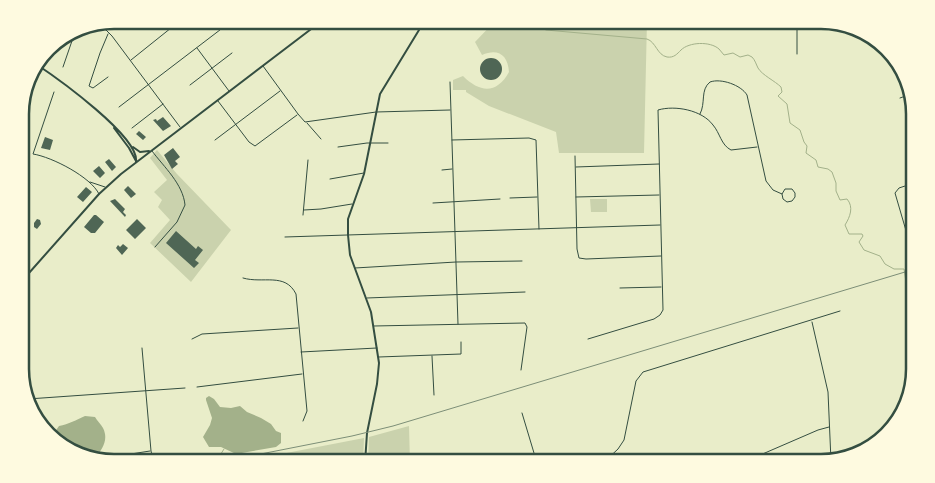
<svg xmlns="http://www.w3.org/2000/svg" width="935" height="483" font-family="'Nunito Sans',sans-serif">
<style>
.green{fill:#cad2ad}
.water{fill:#a3b18a}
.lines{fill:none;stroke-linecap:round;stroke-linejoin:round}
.stream{stroke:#a3b18a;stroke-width:1}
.building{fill:#4f6655}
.minor{stroke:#344e41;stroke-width:1}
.tertiary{stroke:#344e41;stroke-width:2}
.secondary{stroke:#344e41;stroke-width:2}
.rail{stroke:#7c8e77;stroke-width:1}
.rim{fill:none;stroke:#344e41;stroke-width:2.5}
</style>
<rect width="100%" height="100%" fill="#e9edc9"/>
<path class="green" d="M496,20H647L644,153H559L556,132L489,106L466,92V90H453V80L463,76C480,93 497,94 509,72C508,55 498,48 482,55L475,42Z
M157,150L177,174L231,230L191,282L150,243L170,220L158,207L162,200L154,192L167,180L150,158Z
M590,199H607V212H591Z
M409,426L410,463H368L369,437Z
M364,438L363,463L240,462Z"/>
<path class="water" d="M209,396L214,399L220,407L231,408L240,406L247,412L261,418L271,424L276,431L281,433V443L276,447L236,454L221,447H209L203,437L210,425L212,418L206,400V398Z
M85,416L95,417C97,421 101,424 103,428C109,440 102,449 95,459L72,453L52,436L59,426C69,424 76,420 85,416Z"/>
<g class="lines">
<path class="stream" d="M526,20L546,30L647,39C656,42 657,55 667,57C674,58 677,54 681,50C689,42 710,41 719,49C721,51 722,53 724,55L733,53L740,57L748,55L752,57C755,60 756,64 758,68C762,75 775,81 781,87L782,92L778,96L787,104L790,123L800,130L804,142L807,146L806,153L816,160L818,167L828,169L832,172L836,183V191L840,200L847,199C854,207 850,217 845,225L849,234H862L863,236L859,242L864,250L880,256L885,264L894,269H904L906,282L910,287V294L915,295
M219,457L224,449"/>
</g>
<path class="building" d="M353,20H366L356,26L352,21Z
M480 69a11 11 0 1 1 22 0a11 11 0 1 1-22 0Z
M163,117L171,126L163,131L153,120L156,119L157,121Z
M139,131L146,137L143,140L136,134Z
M45,137L53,140L50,150L41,148Z
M173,148L180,157L175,161L178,164L172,169L164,155Z
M109,159L116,167L112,171L105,162Z
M99,166L105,173L100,178L93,171Z
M128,186L136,194L131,198L124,190Z
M86,187L92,192L83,202L77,197Z
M115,199L125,209L123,212L126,215L125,217L110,201Z
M94,215H96L104,222L95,233H91L84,227Z
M37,219L40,220L41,224L37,229L34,227V223Z
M137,219L146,228L135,239L126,230Z
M24,229L27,233L21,242V233Z
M176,231L196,249L198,246L203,250L195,260L199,263L194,268L166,243Z
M123,244L128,248L122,255L116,248L118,245L120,247Z"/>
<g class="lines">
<path class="minor" d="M311,20L315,25
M97,26L106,30L112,36L180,127
M108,34L100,53L89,86L93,88L108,77
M197,48L229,91
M797,54V20
M131,60L181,20
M263,66L298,114L305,122L376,112L450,110
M63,67L74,35
M450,82L458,324
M190,85L232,53
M54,92L33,154C52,157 91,177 99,194
M900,98L911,94
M218,101L249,142L255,146L297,115
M119,107L233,20
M700,114C706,103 700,90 710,82C721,78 741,85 747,95L766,181L773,190L782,194L785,189H792L795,193V197L792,201L787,202L783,199L782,194
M307,123L321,139
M132,128L163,104
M215,140L280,91
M452,140L529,138L536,140L539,229
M338,147L367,143H388
M152,151C164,167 183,184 185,205L177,222L155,247
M575,156L577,249L579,258L586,259L661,256
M576,167L659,164
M442,170L452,169
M330,179L364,173
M90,182L105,187
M914,183L899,188L895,193L907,234L910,238H915
M576,197L659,195
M510,198L537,197
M433,203L500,199
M304,210L321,209L352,204
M303,215L308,160
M285,237L660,225
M355,268L456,262L522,261
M243,278C263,284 285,272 296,294L307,411L303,421
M620,288L661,287
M367,298L525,292
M812,322L828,392L831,461
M374,326L525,323L527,327L521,370
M192,339L202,334L298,328
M588,339L654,319L660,315L663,310L658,110C675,105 702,110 713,125C720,133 721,145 731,150L757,147
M142,348L151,451L154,463
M301,352L377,348
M432,356L434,395
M379,357L461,354V342
M197,387L302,374
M28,399L185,388
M522,413L537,463
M614,454L622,463
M751,459L818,430L829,427
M110,462L113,458L118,456L150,451
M174,463L187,460
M603,463L618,449L624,440L636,381L643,372L840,311
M819,463L884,435"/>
<path class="tertiary" d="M365,463L367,433L377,384L379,363L371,312L350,255L348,235V219L364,174L380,94L419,30L427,20"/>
<path class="secondary" d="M36,64C57,78 140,137 136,162
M114,128L129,148L136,161
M133,147L140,152L149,151
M21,282L99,194L121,174L323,20"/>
<path class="rail" d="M20,121L44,54
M215,463L352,436L393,426L915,269"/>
</g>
<path d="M0 0H935V483H0ZM114 29H821A85 85 0 0 1 906 114V369A85 85 0 0 1 821 454H114A85 85 0 0 1 29 369V114A85 85 0 0 1 114 29Z" fill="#fefae0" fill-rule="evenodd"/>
<path class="rim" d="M114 29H821A85 85 0 0 1 906 114V369A85 85 0 0 1 821 454H114A85 85 0 0 1 29 369V114A85 85 0 0 1 114 29Z"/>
</svg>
